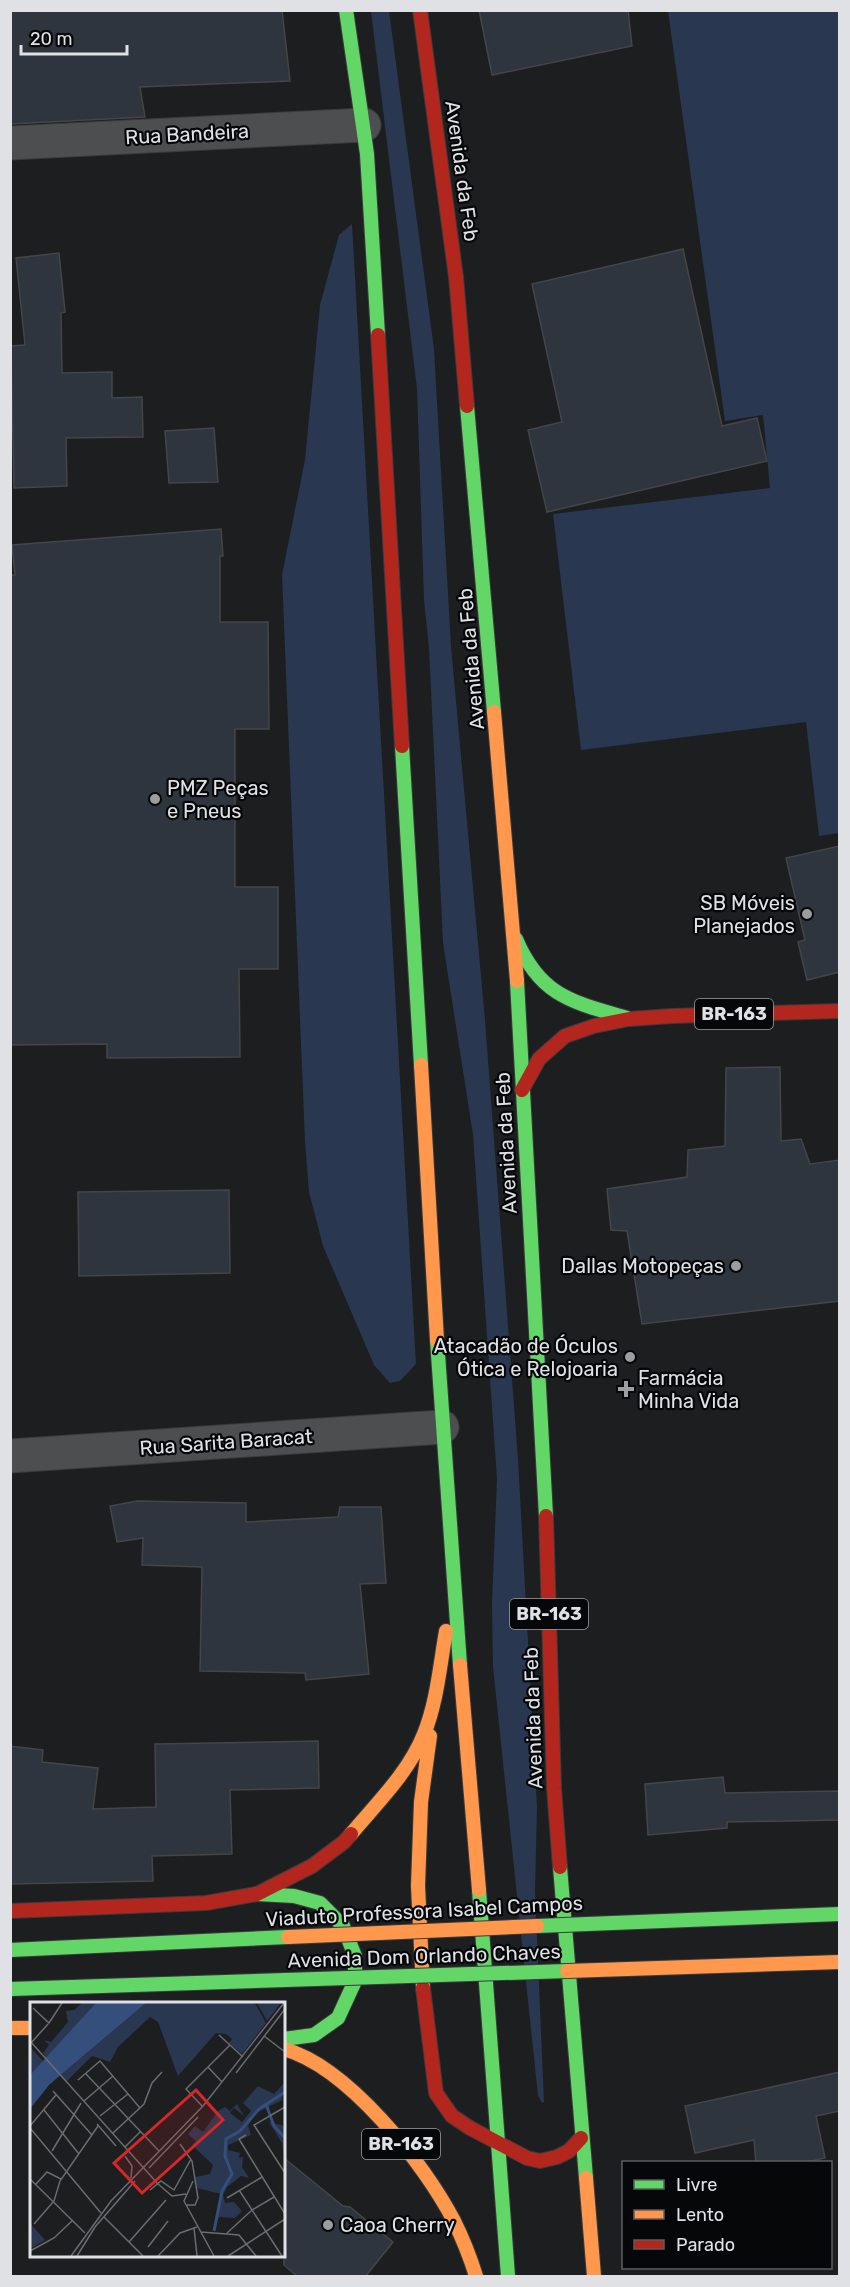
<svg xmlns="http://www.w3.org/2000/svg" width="850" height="2287" font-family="Rubik,sans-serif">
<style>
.green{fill:#293750}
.building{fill:#2f353f;stroke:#444548;stroke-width:1.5}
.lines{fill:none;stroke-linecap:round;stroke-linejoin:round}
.street-casing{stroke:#393b3d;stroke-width:35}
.fast-casing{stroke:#393b3d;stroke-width:16}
.slow-casing{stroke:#393b3d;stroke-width:16}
.jam-casing{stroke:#393b3d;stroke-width:16}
.street{stroke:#4c4e50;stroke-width:33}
.fast{stroke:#63d668;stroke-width:14}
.slow{stroke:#ff974d;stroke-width:14}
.jam{stroke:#b3261e;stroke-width:14}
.fast-bridge-casing{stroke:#393b3d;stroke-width:16;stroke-linecap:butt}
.slow-bridge-casing{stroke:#393b3d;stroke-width:16;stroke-linecap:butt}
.fast-bridge{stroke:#63d668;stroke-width:14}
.slow-bridge{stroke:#ff974d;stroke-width:14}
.poi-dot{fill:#9b9da0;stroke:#060709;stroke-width:2}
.labels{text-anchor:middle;stroke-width:4.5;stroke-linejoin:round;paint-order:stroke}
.shield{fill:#060709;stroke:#9ea0a3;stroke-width:1.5}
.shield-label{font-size:18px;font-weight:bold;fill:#dfe1e5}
.street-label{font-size:20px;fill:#dfe1e5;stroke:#060709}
.poi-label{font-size:20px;fill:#dfe1e5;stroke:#060709;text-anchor:start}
.inset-river{fill:none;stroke:#354f7d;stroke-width:3}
.inset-road{fill:none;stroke:#6a6c6f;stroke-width:1.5}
.view{fill:#d62828;fill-opacity:0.15;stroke:#d62828;stroke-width:3}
.inset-edge{fill:none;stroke:#dfe1e5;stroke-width:3}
</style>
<rect width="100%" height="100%" fill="#1c1e20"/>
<path class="green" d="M371,11H389L434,349L451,646L485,1020L518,1459L537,1807L535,1890L544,2102L542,2103L538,2096L493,1667L492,1603L497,1479L473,1135L443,943L429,648L424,600L417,389Z
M668,11H839V833L819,836L806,722L581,750L553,514L770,488L763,415L725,421Z
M352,224L416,1364L400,1381L390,1383L374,1365L323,1246L309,1192L305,1142L282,575L305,460L320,305L339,235Z"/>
<path class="building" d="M10,10H282L290,81L140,87L145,117L10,124Z
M479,10H628L632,46L492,75Z
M683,249L722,426L757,418L767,461L547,512L528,430L562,422L532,284Z
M59,253L65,312L61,313L62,373L112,372V398L142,397L143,437L66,438L67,486L14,488L11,346L25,345L16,258Z
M214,428L218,482L169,483L165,431Z
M221,529L223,556H220V622H268L269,729H235V887H278V969H239L240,1057L107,1058V1044L10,1045V575H15L12,545Z
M840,846V972L807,980L798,942L805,940L786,858Z
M780,1067L781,1141L801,1139L810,1164L840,1160V1301L642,1324L627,1231L611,1230L607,1189L687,1177L688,1150L725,1146L726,1068Z
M229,1190L230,1273L79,1276L78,1192Z
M137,1501L246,1503V1522L338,1517L340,1507H381L386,1583L360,1584L369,1674L306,1680L305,1673L200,1671L202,1567L142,1565L143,1538L117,1542L110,1506Z
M318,1741L319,1788L230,1790L232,1854L152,1856L153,1881L10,1884V1746L43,1750L42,1762L98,1768L93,1809L156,1807L155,1744Z
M723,1777L725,1793L840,1791V1820L727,1822V1828L648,1835L645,1784Z
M840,2072V2111L816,2116L825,2158L803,2163H756L754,2140L695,2153L685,2106Z
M284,2158L343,2206L350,2207L393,2242L365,2277H298L284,2265Z"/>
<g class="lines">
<g class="street-casing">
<path id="street" d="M10,143L364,125
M10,1456L442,1427"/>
</g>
<g class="fast-casing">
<path id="fast" d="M346,10L367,154L378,335
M467,406L494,712
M402,746L421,1065
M516,939C540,996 572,1002 627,1018
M517,981L546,1516
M437,1340L460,1665
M560,1867L586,2178
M479,1890L508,2276
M257,1894L294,1896L320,1903L343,1926L355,1956V1981L338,2018L314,2035L284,2039"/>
</g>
<g class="slow-casing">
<path id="slow" d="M494,712L517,981
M421,1065L437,1340
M460,1665L479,1890
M351,1834C377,1803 409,1772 424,1734C437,1702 440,1665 446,1631
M423,1988L418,1886L421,1802L430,1736
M10,2028H32
M284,2049C348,2067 424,2163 454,2221C463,2239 470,2257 476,2276
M586,2178L594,2276"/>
</g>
<g class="jam-casing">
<path id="jam" d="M420,10L456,277L467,406
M378,335L402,746
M522,1090L539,1059L565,1036L594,1026L629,1019L672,1016L840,1011
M546,1516L554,1788L560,1867
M10,1911L206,1903L257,1894L312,1866L344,1842L351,1834
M423,1988L436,2093L452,2116L470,2128L527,2158L540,2161L557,2157L569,2151L581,2138"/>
</g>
<use href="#street" class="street"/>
<use href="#fast" class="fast"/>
<use href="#slow" class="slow"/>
<use href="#jam" class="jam"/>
<g class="fast-bridge-casing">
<path id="fast-bridge" d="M537,1926L840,1914
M10,1950L288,1937
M10,1989L567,1971"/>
</g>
<g class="slow-bridge-casing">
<path id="slow-bridge" d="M288,1937L537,1926
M567,1971L840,1962"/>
</g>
<use href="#fast-bridge" class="fast-bridge"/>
<use href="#slow-bridge" class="slow-bridge"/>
</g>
<g class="poi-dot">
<circle cx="155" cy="799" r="6"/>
<circle cx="807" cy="914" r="6"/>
<circle cx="736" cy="1266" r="6"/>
<circle cx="630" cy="1357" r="6"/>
<path d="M623 1380h6v6h6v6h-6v6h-6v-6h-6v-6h6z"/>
<circle cx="328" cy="2225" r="6"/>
</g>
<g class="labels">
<g class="shield">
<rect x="695" y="999" width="78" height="30" rx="4.5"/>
<rect x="510" y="1599" width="78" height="30" rx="4.5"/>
<rect x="362" y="2129" width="78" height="30" rx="4.5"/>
</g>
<g class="shield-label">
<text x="734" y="1020">BR-163</text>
<text x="549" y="1620">BR-163</text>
<text x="401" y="2150">BR-163</text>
</g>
<g class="street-label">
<text transform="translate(187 134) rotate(-3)" y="7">Rua Bandeira</text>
<text transform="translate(462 171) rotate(82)" y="7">Avenida da Feb</text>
<text transform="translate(471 659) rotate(-95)" y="7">Avenida da Feb</text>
<text transform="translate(506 1143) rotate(-93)" y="7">Avenida da Feb</text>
<text transform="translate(226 1442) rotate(-4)" y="7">Rua Sarita Baracat</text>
<text transform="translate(533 1718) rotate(-92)" y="7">Avenida da Feb</text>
<text transform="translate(424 1911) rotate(-3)" y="7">Viaduto Professora Isabel Campos</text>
<text transform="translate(424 1956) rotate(-2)" y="7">Avenida Dom Orlando Chaves</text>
</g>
<g class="poi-label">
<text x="167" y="795">PMZ Peças<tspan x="167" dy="23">e Pneus</tspan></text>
<text x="795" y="910" text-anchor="end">SB Móveis<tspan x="795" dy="23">Planejados</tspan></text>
<text x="724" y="1273" text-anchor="end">Dallas Motopeças</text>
<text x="618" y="1353" text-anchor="end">Atacadão de Óculos<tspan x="618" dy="23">Ótica e Relojoaria</tspan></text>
<text x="638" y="1385">Farmácia<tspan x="638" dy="23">Minha Vida</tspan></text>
<text x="340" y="2232">Caoa Cherry</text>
</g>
</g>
<g transform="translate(30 2002)">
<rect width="255" height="255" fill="#1c1e20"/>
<path d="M52,1H66L17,57L13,51L19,43L14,38L21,40L38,20L36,9L44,8ZM116,1H225L236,21L212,52L199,41L202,37L196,32L186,31L148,74L128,20L120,15L88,45L80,60L62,54L36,80L30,74ZM227,1H251L237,19ZM0,45L14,60L0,73ZM255,80L252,98L228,110L218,123L221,133L198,143V148L210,151L209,156L213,155L212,165L219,176L211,174L197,185L193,193L195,201L204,200L212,209L205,216L189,215L183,229L191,192L167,186L165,175L180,172L183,163L162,143L166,139L158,132L165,124L173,130L188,109L195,105L200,109L207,102L214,114L204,106L200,111L212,120L221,109L213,101L228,84L244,92ZM239,120L255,124V159L252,141ZM0,221L15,238L0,247Z" fill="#293750"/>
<path d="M66,1H116L19,83L0,107V73Z" fill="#354f7d"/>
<path class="inset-river" d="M236,102L244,124L255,136M184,229L192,189L202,172L195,154L196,137L210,129L229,107L255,90"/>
<path class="inset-road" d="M3,6L19,21L32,1M189,33L213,55M234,34L255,50M0,39L128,182L142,194L156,192M1,41L18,22M178,65L192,80M206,71L255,7M56,72L129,149M48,78L70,59L110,106M23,89L62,133M54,99L83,74M172,104L156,87L200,43M255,105L224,123L255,171M14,108L49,152M70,114L98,92M67,122L86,144M0,124L26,93M0,126L71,211M83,131L114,102L122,81L132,70M216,133L209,137L255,212M150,142L162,159L168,196L165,203H157M95,145L110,130M22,149L51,101M95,154L102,164L101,176M119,166L168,115M0,177L55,231M163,179L154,199L184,254M6,182L17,170L31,177M120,188L131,179L144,188L161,157M209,188L252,254M197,196L232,175M74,215L113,254M4,222L24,199L30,179L68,124M164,226L167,254M171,230L209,233L226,254M197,231L222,208L244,195M99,240L136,198M118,245L138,219M0,249L24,236L43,218M41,254L81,199L173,104L254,1M47,254L65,225L105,179M128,254L150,231L167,225M198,254L255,217"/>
<path class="view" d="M166,88L193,118L112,191L84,161Z"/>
<rect width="255" height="255" class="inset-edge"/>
</g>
<rect width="850" height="2287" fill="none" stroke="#dfe1e5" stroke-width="24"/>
<rect x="622" y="2161" width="210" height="108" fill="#060709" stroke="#5d5e61" stroke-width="1.5"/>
<rect x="634" y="2180" width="30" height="9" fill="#63d668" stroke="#5d5e61" stroke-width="1.5"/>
<text x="676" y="2191" font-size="18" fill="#dfe1e5">Livre</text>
<rect x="634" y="2210" width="30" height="9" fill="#ff974d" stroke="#5d5e61" stroke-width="1.5"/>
<text x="676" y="2221" font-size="18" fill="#dfe1e5">Lento</text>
<rect x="634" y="2240" width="30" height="9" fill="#b3261e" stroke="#5d5e61" stroke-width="1.5"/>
<text x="676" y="2251" font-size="18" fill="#dfe1e5">Parado</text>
<path d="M21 45v9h106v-9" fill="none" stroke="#dfe1e5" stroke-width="3"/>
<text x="30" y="45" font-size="18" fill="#dfe1e5" stroke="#060709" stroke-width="4.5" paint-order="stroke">20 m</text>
</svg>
